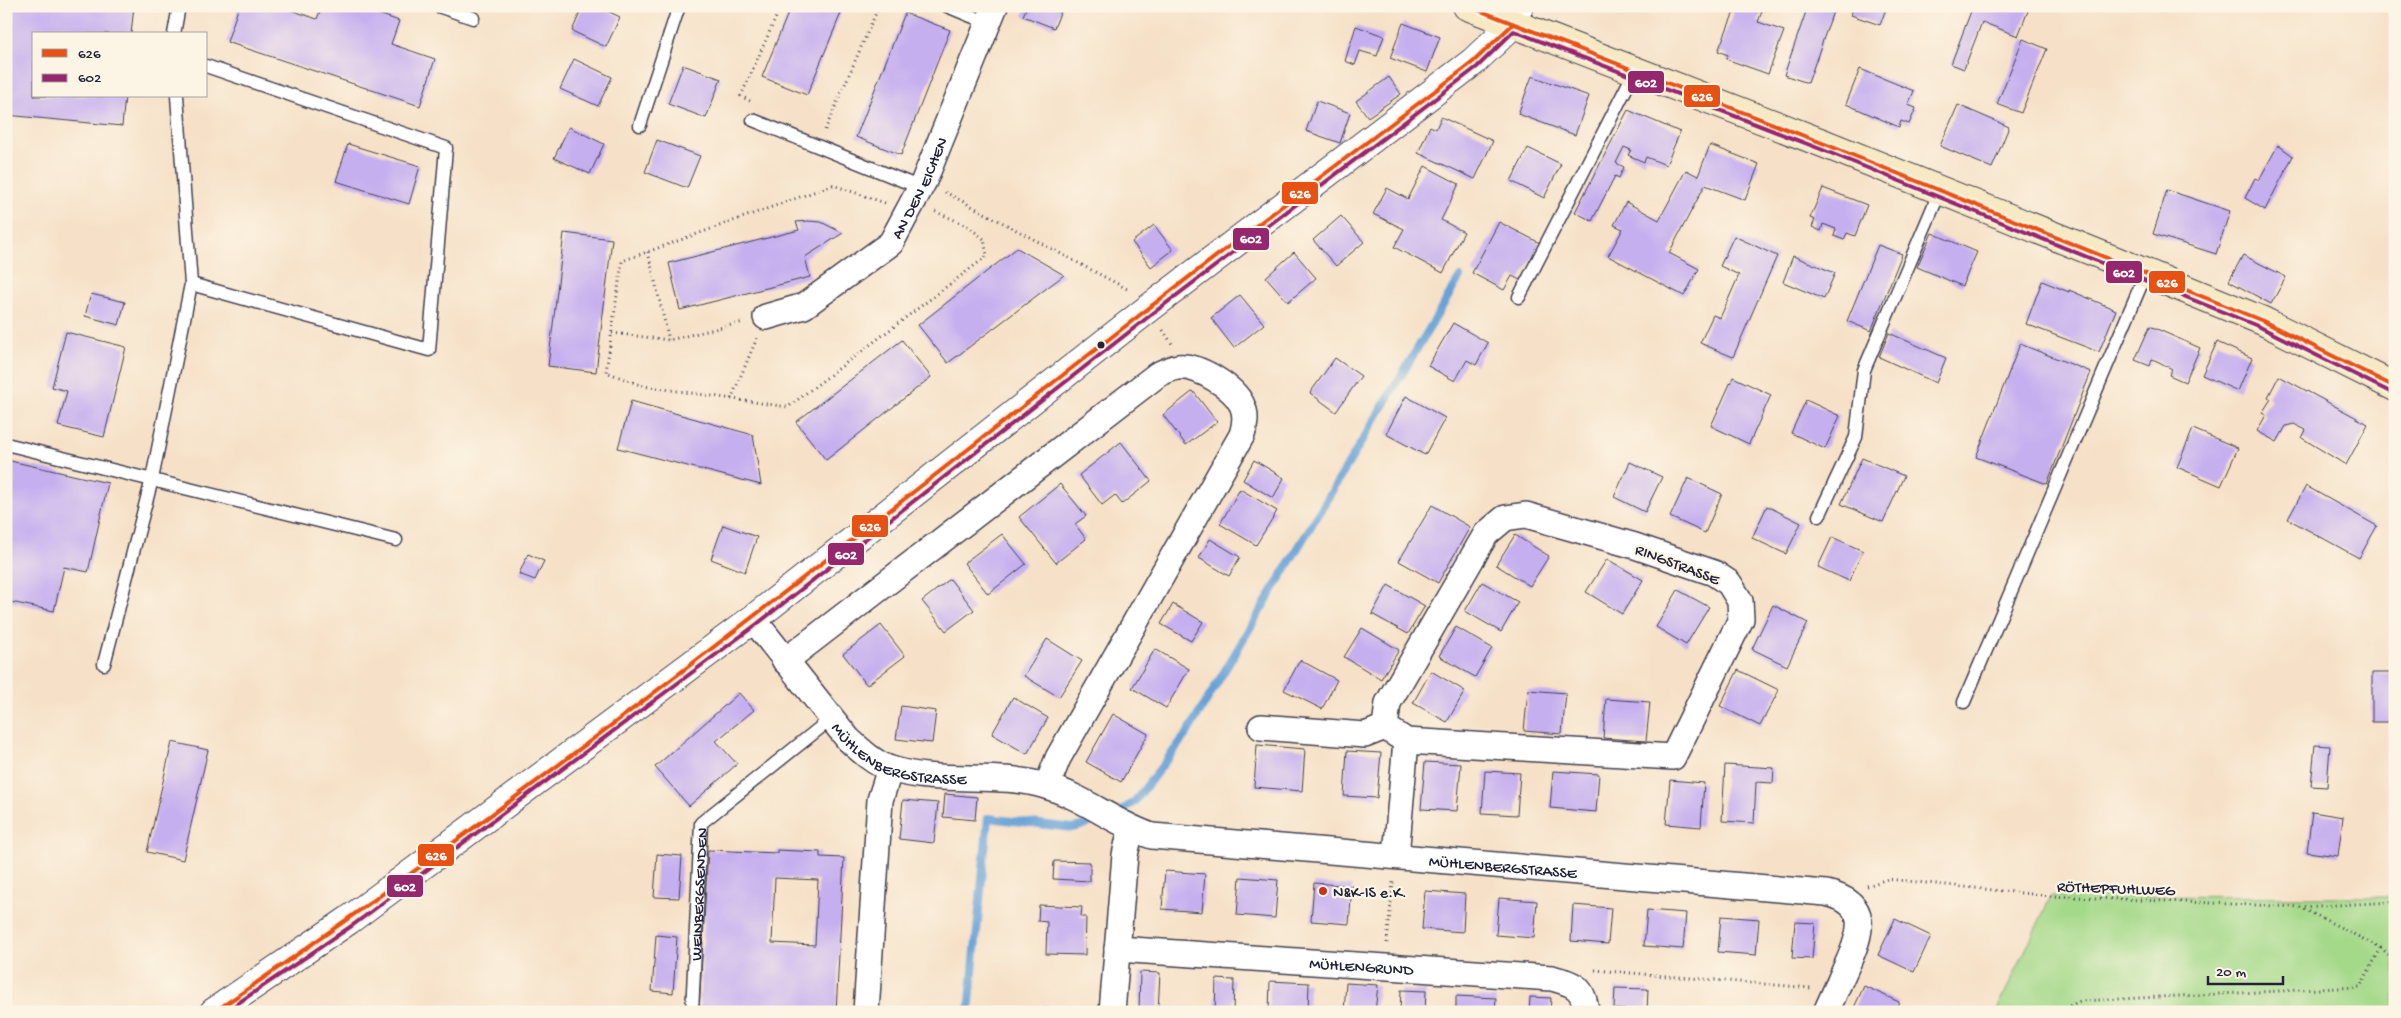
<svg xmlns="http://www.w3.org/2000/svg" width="2401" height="1018" font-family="'Gochi Hand',sans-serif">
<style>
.green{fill:#a5d98a;stroke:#647e62}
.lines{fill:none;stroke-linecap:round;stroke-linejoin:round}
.stream{stroke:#68a2d8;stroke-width:8}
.building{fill:#c6afef;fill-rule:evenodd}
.service-casing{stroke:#423f50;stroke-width:15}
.minor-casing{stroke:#423f50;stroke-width:28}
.tertiary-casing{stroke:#423f50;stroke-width:30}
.secondary-casing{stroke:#423f50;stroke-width:30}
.path{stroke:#423f50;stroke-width:3;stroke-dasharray:1 4;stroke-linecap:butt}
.service{stroke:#fff;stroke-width:12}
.minor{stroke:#fff;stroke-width:25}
.tertiary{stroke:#fff;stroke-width:28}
.secondary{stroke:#f6e9c3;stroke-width:28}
.bus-1-casing{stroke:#fcf5e5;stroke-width:8}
.bus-2-casing{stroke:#fcf5e5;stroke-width:8}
.bus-1{stroke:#e75113;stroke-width:4}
.bus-2{stroke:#95276e;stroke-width:4}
.bus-dot{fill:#22223b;stroke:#fcf5e5;stroke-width:2}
.poi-dot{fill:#c8321e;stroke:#fcf5e5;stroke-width:2}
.labels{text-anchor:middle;stroke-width:4.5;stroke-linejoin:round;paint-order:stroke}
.street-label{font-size:16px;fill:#22223b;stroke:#fcf5e5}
.poi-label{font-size:16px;fill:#22223b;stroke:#fcf5e5;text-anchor:start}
.line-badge{stroke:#fcf5e5;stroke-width:2}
.badge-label{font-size:14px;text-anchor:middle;font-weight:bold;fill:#fff}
</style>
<rect width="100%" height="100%" fill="#fcf5e5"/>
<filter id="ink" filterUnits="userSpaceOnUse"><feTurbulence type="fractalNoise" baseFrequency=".02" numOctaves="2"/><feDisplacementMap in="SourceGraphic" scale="10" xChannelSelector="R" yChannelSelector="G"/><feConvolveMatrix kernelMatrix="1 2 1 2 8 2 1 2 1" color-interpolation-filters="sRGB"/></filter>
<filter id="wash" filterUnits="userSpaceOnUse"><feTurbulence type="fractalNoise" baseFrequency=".0096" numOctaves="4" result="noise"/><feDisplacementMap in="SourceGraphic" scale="20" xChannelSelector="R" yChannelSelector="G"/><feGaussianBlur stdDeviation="1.12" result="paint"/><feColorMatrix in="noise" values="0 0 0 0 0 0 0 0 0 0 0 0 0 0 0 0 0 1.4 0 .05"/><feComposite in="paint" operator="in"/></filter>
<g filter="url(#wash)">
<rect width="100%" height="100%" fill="#f6e1c8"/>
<path class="green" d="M2051,896L2395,897V1012H1996Z"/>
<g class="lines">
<path class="stream" d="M1124,809L1135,801L1188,732L1460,277
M969,1012L988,818L1073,828L1088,824"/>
</g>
<g id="blocks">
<path class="building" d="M6,6H134L131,34H34V96H125L122,126L6,115Z
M239,6H279L317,19L322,6H356L399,21L391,44L435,59L420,106L227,42Z
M583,6H597L620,17L606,47L572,31Z
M791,6H844L807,95L762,77Z
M1027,6H1063L1054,28L1023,16Z
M1726,6H1764L1758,22L1784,31L1768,74L1726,59L1728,55L1718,51L1734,12L1725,9Z
M1808,6H1835L1808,83L1784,75Z
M1854,6H1887L1880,25L1851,15Z
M1973,6H2030L2018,36L1982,22L1964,69L1951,64Z
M905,13L950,30L901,155L856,137Z
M1403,23L1440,37L1427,72L1390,58Z
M1356,26L1384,36L1377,56L1360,51L1355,65L1345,61Z
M2023,39L2047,49L2021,113L1997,104Z
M574,59L612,77L598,106L560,89Z
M683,65L721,79L706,118L668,104Z
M1860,69L1914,91L1908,105L1916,108L1909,124L1901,121L1899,127L1846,104Z
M1532,76L1589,96L1575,135L1518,114Z
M1389,77L1401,94L1368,117L1356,101Z
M1317,101L1350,113L1340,143L1306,131Z
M1958,105L2009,127L1992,168L1940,146Z
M1628,110L1680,132L1666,165L1646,157L1644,162L1628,155L1631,150L1624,147L1616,163L1624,167L1619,178L1615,176L1592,221L1575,212Z
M1441,117L1493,141L1475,179L1418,153L1430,126L1436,129Z
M569,127L604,144L590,174L554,158Z
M657,140L700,156L687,188L645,172Z
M348,144L420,166L409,204L336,181Z
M1710,145L1759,164L1745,200L1705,185L1669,253L1699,269L1684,296L1608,256L1623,229L1614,225L1626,202L1659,220L1686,170L1698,176Z
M2278,145L2293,156L2265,210L2245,198L2255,178L2259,180Z
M1528,148L1561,164L1544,198L1511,181Z
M1425,166L1459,184L1441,220L1464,232L1443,273L1394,247L1404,229L1373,214L1387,188L1408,199Z
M1823,188L1867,205L1855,236L1847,233L1844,240L1834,236L1836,229L1823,224L1821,231L1812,227L1815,220L1810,218Z
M2167,190L2230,211L2216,254L2153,234Z
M1341,216L1364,242L1336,266L1313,240Z
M808,221L821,222L843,233L805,257L810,277L680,310L669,263L799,230L796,222Z
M1499,222L1540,243L1520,280L1512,276L1504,290L1472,273Z
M1154,225L1173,250L1151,267L1132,242Z
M564,233L612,239L596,372L548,366Z
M1932,233L1977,252L1962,286L1917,267Z
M1734,236L1777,256L1733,357L1700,343L1713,315L1720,318L1739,275L1720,266Z
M1878,245L1902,254L1871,331L1847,321Z
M1017,248L1064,275L948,363L918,325Z
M1294,252L1316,278L1288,302L1266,277Z
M2243,255L2286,277L2271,304L2229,281Z
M1793,256L1835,273L1824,299L1783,282Z
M2042,281L2069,292V290L2116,310L2099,352L2026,324Z
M91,294L125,302L119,325L85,316Z
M1240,295L1264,324L1234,348L1211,318Z
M1453,323L1488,343L1476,365L1467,360L1455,381L1428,366Z
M2150,326L2200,348L2185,382L2169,375L2172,369L2159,362L2152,359L2150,366L2135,360Z
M66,332L126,347L104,437L58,426L67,391L52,387Z
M1889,333L1946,358L1936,383L1879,357Z
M902,340L931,377L826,460L796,422Z
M2217,342L2252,358L2238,391L2202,375Z
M2020,344L2091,372L2047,484L1976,457Z
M1335,358L1361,376L1336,412L1310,393Z
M2279,376L2368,424L2346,465L2302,438L2306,430L2294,424L2286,426L2277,442L2257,431L2266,415L2262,413L2271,399L2268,397Z
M1733,377L1771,395L1749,444L1711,426Z
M1193,391L1217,422L1186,445L1163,415Z
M1406,396L1445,418L1425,455L1386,434Z
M1806,400L1840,416L1825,449L1791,433Z
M631,401L753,435L761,485L618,448Z
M2193,429L2238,448L2221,486L2177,467Z
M1121,442L1151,481L1122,504L1115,495L1102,505L1079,475Z
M1862,458L1904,476L1883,522L1841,504Z
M6,460L108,483L88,572L64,567L54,611L6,601Z
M1254,460L1284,478L1273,498L1243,480Z
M1630,462L1662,477L1645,512L1614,497Z
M1688,478L1722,494L1705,533L1670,517Z
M1060,484L1086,516L1075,524L1086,539L1056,563L1019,517Z
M2306,486L2377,526L2359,558L2288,519Z
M1240,489L1277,511L1256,545L1220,524Z
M1432,505L1470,527L1438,583L1399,561Z
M1767,506L1801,523L1786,554L1752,538Z
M723,525L757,537L745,572L711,559Z
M1002,534L1026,564L988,594L964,563Z
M1515,535L1549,556L1530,586L1496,565Z
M1832,537L1863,551L1849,581L1818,567Z
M1210,539L1240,557L1229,576L1199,558Z
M528,554L544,561L535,580L519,574Z
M1607,559L1643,580L1622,614L1586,592Z
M950,579L974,610L946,631L922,601Z
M1482,582L1518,602L1501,632L1465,611Z
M1388,585L1425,606L1408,634L1372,614Z
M1678,590L1709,607L1686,645L1656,627Z
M1173,604L1203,622L1191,641L1161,624Z
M1773,605L1808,623L1787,666L1752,649Z
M881,625L905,656L867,685L843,654Z
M1456,627L1492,648L1475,677L1439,656Z
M1362,628L1399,650L1381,679L1344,657Z
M1047,639L1082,661L1059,697L1024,676Z
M1155,649L1189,669L1166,708L1132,688Z
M1300,660L1337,680L1322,709L1284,690Z
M1738,670L1779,690L1760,726L1720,706Z
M1431,671L1465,691L1447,722L1413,703Z
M2372,673H2395V722H2372Z
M1528,690L1566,693L1562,734L1524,731Z
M739,693L754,710L716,741L737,764L689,806L655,767Z
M1013,697L1048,718L1027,754L992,734Z
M1606,699L1650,702L1646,741L1603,738Z
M901,706L936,711L932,743L896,739Z
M1113,714L1148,734L1121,782L1086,762Z
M172,742L208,750L183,860L147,852Z
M1257,745L1305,749L1302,791L1254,787Z
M2315,745L2330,746L2327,787L2311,786Z
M1347,751L1381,753L1377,798L1344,796Z
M1425,762L1461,764L1457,811L1421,809Z
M1725,765L1774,768L1773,783L1756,782L1754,823L1722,821Z
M1485,771L1520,773L1517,815L1482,813Z
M1553,771L1599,774L1596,812L1550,808Z
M1670,780L1704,783L1701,827L1666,824Z
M945,794L977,797L975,820L943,817Z
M903,800L938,803L934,843L899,839Z
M2312,812L2343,817L2338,856L2307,852Z
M708,850L777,853V850L820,852V857L844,858L836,1012H699ZM775,878L818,880L815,945L772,943Z
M657,854L682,856L679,898L654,897Z
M1054,861L1090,862V881L1053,879Z
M1165,871L1205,874L1202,912L1162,909Z
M1240,877L1278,880L1275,918L1237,915Z
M1314,883L1352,886L1349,924L1311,921Z
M1425,891L1465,894L1463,932L1422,929Z
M1499,898L1537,901L1534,938L1496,935Z
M1039,905L1082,907L1081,917H1086L1085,955L1046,954L1047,922L1038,921Z
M1573,905L1611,908L1608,944L1571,941Z
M1647,910L1686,913L1683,949L1644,946Z
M1721,916L1759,919L1756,955L1718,952Z
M1895,919L1931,936L1914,972L1878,955Z
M1795,922L1815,923L1812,959L1792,958Z
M656,935L677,937L673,993L652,991Z
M1140,972L1160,973L1158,1011L1139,1010Z
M1216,979L1234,980L1233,1012H1215Z
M1270,981L1309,983L1308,1012H1269Z
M1346,983L1378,985L1375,1012H1344Z
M1864,986L1899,1002L1894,1012H1852Z
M1615,988L1648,989L1647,1011L1614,1009Z
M1401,990L1426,991L1425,1012H1400Z
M1456,996L1496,998L1495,1012H1456Z
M1530,997L1551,998L1550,1012H1529Z
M1042,1008L1080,1009V1012H1042Z"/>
</g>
</g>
<g filter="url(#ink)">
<use href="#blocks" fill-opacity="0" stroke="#423f50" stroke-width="1"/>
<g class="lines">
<g class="service-casing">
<g id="service">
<path d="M438,6L473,18"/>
<path d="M947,6L988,23"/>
<path d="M174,34L179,6"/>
<path d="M753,120L921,188"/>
<path d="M640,125L679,6"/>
<path d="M191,284L429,350L446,148L206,66"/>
<path d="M1519,297L1635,71"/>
<path d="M6,444L396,540"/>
<path d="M1819,516L1856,437L1864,370L1940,191"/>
<path d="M104,664L152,479L191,284L177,96"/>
<path d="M1964,702L2146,273"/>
<path id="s1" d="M692,1012L701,823L831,719"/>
</g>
</g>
<g class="minor-casing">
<g id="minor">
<path d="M1513,24L1521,6"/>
<path id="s2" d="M766,317L804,306L891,243L924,181L995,6"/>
<path d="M1526,515L1635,546L1714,573L1729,583L1740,601L1741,619L1673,757L1406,741L1385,727L1388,703L1486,534L1505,518Z"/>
<path id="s3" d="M753,619L848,739C860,750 875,764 891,769C941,785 996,771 1046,786C1084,797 1115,824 1152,836L1826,893C1871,903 1862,932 1847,965C1840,981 1833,996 1826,1012"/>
<path d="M785,661L1157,375C1163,372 1171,368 1178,367C1198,365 1234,387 1242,405C1247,415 1245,425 1242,435L1058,758L1047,786"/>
<path d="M1261,727L1365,735L1385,727"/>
<path d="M1396,856L1406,741"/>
<path id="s4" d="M1117,949L1552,978C1574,984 1584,987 1586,1012"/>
<path d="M866,1012L880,800L890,769"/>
<path d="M1112,1012L1125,855L1131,829"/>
</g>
</g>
<g class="tertiary-casing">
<path id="tertiary" d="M214,1012L349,920L753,619L1148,309L1473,62L1513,24"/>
</g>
<g class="secondary-casing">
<path id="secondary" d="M1467,6L1825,144L2146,273L2263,321L2395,387"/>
</g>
<path class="path" d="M750,101L741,96L781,6
M825,130L879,6
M945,192L1129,290
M885,203L833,185L622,261L606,372L643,386L788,407L987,256L984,239L966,225L934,211
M648,252L669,340
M1163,330L1172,344
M612,333L669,340L744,322
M731,399L757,338
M1867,886L1888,879L2051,896L2299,907L2395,902
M2300,907L2381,948L2395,960
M1387,943L1393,882
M1595,970L1811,988
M2056,1012L2080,1001L2360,987L2381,948"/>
<use href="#service" class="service"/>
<use href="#minor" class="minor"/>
<use href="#tertiary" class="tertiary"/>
<use href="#secondary" class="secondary"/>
<g class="bus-1-casing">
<path id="bus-1" d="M1468,6L1825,144L2263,321L2395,387
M214,1012C536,793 838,550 1145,311C1253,227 1364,145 1473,62L1513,24"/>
</g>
<g class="bus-2-casing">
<path id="bus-2" d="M225,1012L353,925L757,624L1152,314L1477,67L1514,31L1823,150L2260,327L2392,393"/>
</g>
<use href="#bus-1" class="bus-1"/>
<use href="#bus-2" class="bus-2"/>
</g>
</g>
<circle class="bus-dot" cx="1101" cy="345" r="4.5"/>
<circle class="poi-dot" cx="1323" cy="891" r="5"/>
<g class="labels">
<g class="street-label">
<text dy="6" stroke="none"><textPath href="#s2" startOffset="209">AN DEN EICHEN</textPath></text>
<text transform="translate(1678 563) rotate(21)" y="6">RINGSTRASSE</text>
<text dy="6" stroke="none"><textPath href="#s3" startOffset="208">MÜHLENBERGSTRASSE</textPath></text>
<text dy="6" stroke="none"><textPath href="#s3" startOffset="832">MÜHLENBERGSTRASSE</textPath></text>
<text transform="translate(2116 887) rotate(2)" y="6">RÖTHEPFUHLWEG</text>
<text dy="6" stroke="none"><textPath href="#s1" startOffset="118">WEINBERGSENDEN</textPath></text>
<text dy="6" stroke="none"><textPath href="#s4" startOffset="245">MÜHLENGRUND</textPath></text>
</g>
<g class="poi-label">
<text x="1333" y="897">N&amp;K-IS e.K.</text>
</g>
</g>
<g class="line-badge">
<rect x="1627" y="70" width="38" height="24" rx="5" fill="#95276e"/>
<rect x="1683" y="84" width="38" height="24" rx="5" fill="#e75113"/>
<rect x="1281" y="181" width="38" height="24" rx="5" fill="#e75113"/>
<rect x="1232" y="227" width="38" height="24" rx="5" fill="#95276e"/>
<rect x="2105" y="260" width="38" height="24" rx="5" fill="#95276e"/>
<rect x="2148" y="270" width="38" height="24" rx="5" fill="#e75113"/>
<rect x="851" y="514" width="38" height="24" rx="5" fill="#e75113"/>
<rect x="827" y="542" width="38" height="24" rx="5" fill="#95276e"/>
<rect x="417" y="843" width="38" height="24" rx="5" fill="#e75113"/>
<rect x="386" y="874" width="38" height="24" rx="5" fill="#95276e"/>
</g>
<g class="badge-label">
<text x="1646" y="87">602</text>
<text x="1702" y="101">626</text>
<text x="1300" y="198">626</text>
<text x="1251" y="243">602</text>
<text x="2124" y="277">602</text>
<text x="2167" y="287">626</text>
<text x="870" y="531">626</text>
<text x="846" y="559">602</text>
<text x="436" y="860">626</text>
<text x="405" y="891">602</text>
</g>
<rect width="2401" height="1018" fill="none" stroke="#fcf5e5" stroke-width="25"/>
<rect x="32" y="32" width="175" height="65" fill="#fcf5e5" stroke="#a5a1a1"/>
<rect x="42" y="49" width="25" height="8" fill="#e75113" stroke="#a5a1a1"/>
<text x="78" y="58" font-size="15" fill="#22223b">626</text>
<rect x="42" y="74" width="25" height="8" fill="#95276e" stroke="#a5a1a1"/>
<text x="78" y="82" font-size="15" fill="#22223b">602</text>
<path d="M2208 976v8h75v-8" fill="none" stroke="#22223b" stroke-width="2.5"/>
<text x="2216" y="976" font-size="15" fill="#22223b" stroke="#fcf5e5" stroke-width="4" paint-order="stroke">20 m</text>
</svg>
